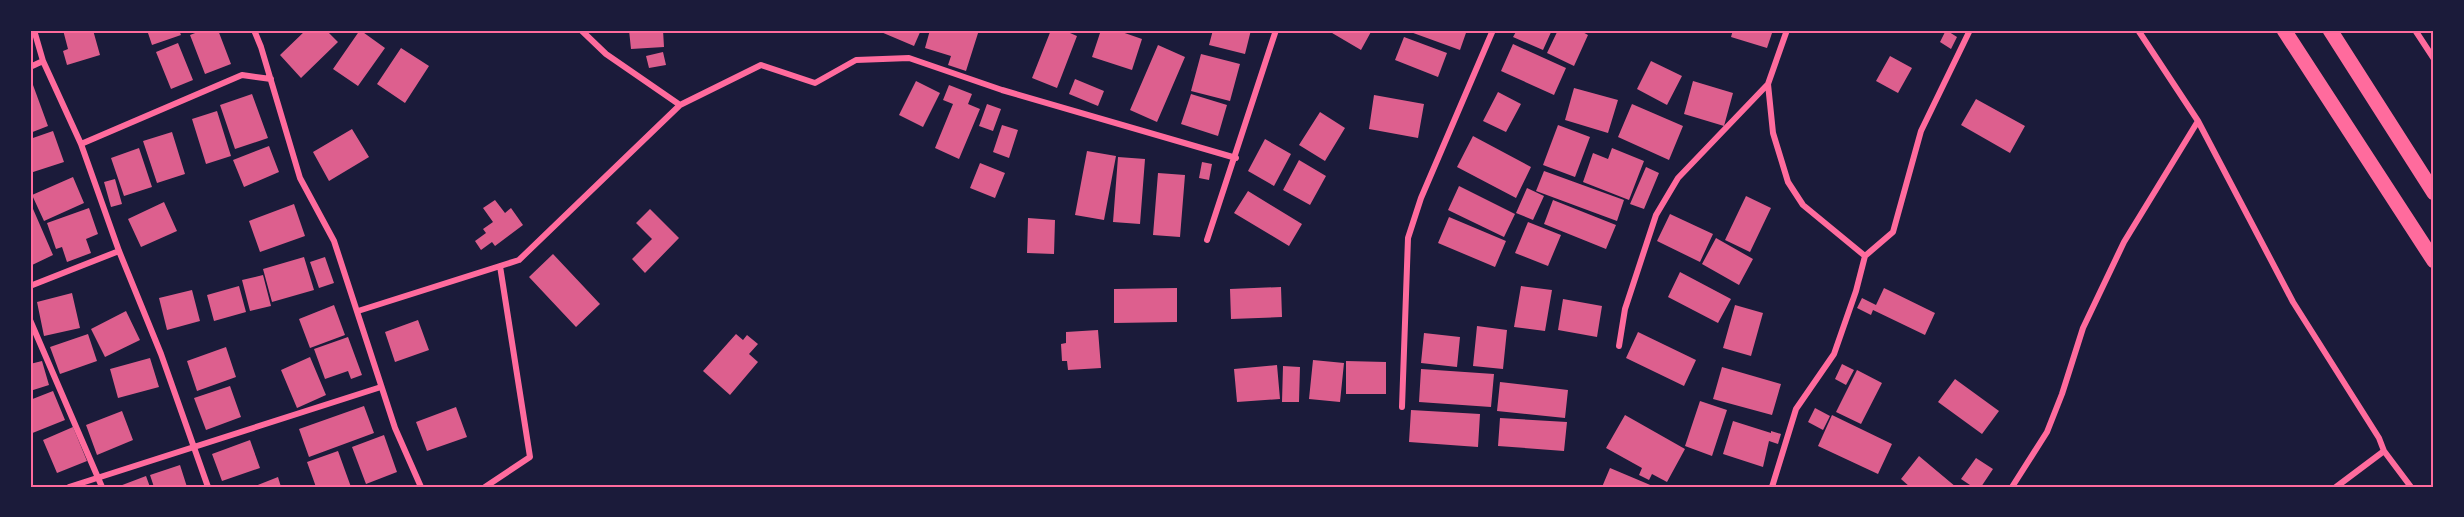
<svg xmlns="http://www.w3.org/2000/svg" width="2464" height="517" font-family="Arial,sans-serif">
<style>
.building{fill:#dd5f8e}
.lines{fill:none;stroke-linecap:round;stroke-linejoin:round}
.minor{stroke:#ff6b9d;stroke-width:6}
.motorway{stroke:#ff6b9d;stroke-width:15}
.neatline{fill:none;stroke:#ff6b9d;stroke-width:2}
</style>
<rect width="100%" height="100%" fill="#1b1b3a"/>
<path class="building" d="M63,30H93L100,55L67,65L63,51L68,49Z
M147,30H179L181,35L152,45Z
M203,30H218L231,64L205,74L190,35Z
M306,30H326L338,42L301,78L280,55Z
M360,30L385,48L358,86L333,69Z
M629,30H663L664,47L631,49Z
M882,30H921L914,46L881,32Z
M930,30H979L966,71L948,65L951,56L925,48Z
M1051,30H1063L1077,36L1057,88L1032,78Z
M1101,30H1116L1142,39L1132,70L1092,57Z
M1213,30H1251L1245,54L1209,45Z
M1327,30H1372L1361,50Z
M1405,30H1467L1460,50Z
M1517,30H1552L1543,50L1513,37Z
M1558,30H1579L1588,35L1574,66L1547,53Z
M1733,30H1773L1767,48L1731,37Z
M1946,30L1957,37L1951,49L1940,42Z
M1404,37L1447,53L1438,77L1395,60Z
M178,43L193,80L171,89L156,52Z
M1513,44L1566,68L1554,95L1501,71Z
M1158,45L1185,57L1157,122L1130,110Z
M401,48L429,66L405,103L377,84Z
M663,52L666,65L649,68L646,56Z
M1201,54L1240,64L1230,101L1191,91Z
M1890,56L1912,68L1898,93L1876,81Z
M1651,61L1682,76L1667,105L1637,89Z
M1075,79L1104,91L1098,106L1069,94Z
M916,81L940,93L923,127L899,115Z
M1693,81L1733,93L1724,126L1684,114Z
M33,85L48,126L30,133V86Z
M949,85L972,94L968,104L980,109L959,159L935,148L953,104L943,100Z
M1574,88L1618,100L1608,133L1565,120Z
M1498,92L1521,104L1506,132L1483,121Z
M252,94L268,138L235,149L220,105Z
M1191,94L1227,105L1218,136L1181,124Z
M1374,95L1424,104L1418,138L1369,129Z
M1976,99L2025,126L2010,153L1961,125Z
M987,104L1001,109L993,131L979,126Z
M1632,104L1683,126L1669,160L1618,137Z
M217,111L231,156L206,164L192,119Z
M1320,112L1345,128L1325,161L1299,145Z
M1002,125L1018,130L1009,158L993,152Z
M1558,125L1590,137L1575,177L1543,165Z
M352,129L369,157L329,181L313,152Z
M53,131L64,162L30,173V139Z
M172,132L185,174L157,183L143,141Z
M1473,136L1531,167L1516,198L1457,167Z
M1265,139L1291,154L1274,186L1248,171Z
M269,146L279,172L244,187L233,160Z
M139,148L152,187L124,196L111,158Z
M1612,148L1644,161L1629,200L1583,182L1593,153L1608,159Z
M1087,151L1116,156L1104,220L1075,215Z
M1118,157L1145,159L1140,224L1113,222Z
M1299,160L1326,176L1310,205L1283,190Z
M1202,162L1212,164L1209,180L1199,178Z
M980,163L1005,173L995,198L970,188Z
M1646,167L1659,173L1644,209L1630,204Z
M1544,171L1624,200L1617,221L1536,191Z
M1158,173L1185,175L1180,237L1153,235Z
M73,177L84,203L44,221L32,195Z
M115,179L122,204L111,207L104,182Z
M1459,186L1515,214L1504,237L1448,210Z
M1527,188L1544,196L1533,220L1516,213Z
M1248,191L1302,224L1289,246L1234,213Z
M1746,196L1771,208L1750,252L1725,240Z
M495,200L505,213L511,208L523,225L495,246L492,242L481,250L475,241L486,233L483,229L493,222L483,208Z
M1553,200L1616,225L1606,249L1544,224Z
M30,202L53,255L30,266Z
M164,202L177,231L141,247L128,219Z
M294,204L305,236L260,252L249,221Z
M89,208L98,234L86,239L91,253L67,262L62,247L56,249L47,223Z
M650,209L679,238L645,273L632,259L652,239L636,223Z
M1670,214L1713,234L1700,262L1657,241Z
M1449,217L1506,241L1495,267L1438,243Z
M1028,218L1055,220L1054,254L1027,253Z
M1528,222L1561,235L1548,266L1515,253Z
M1716,238L1753,259L1739,285L1702,264Z
M553,254L600,304L576,327L529,277Z
M304,257L314,290L272,302L263,269Z
M325,257L334,283L319,288L310,262Z
M1680,272L1731,299L1718,323L1668,297Z
M263,275L271,306L250,311L242,280Z
M239,286L246,312L214,321L207,295Z
M1521,286L1552,290L1545,331L1514,327Z
M1281,287L1282,317L1231,319L1230,289Z
M1177,288V322L1114,323V289Z
M1884,288L1935,313L1925,335L1873,310L1871,315L1857,308L1862,298L1876,305Z
M192,290L200,321L167,330L159,298Z
M72,293L80,328L44,336L37,302Z
M1563,299L1602,306L1597,337L1558,330Z
M334,305L345,335L310,348L299,319Z
M1735,305L1763,313L1751,356L1723,348Z
M126,311L140,340L105,357L91,329Z
M418,320L429,350L395,362L385,332Z
M1477,326L1507,330L1503,369L1473,366Z
M1098,330L1101,368L1068,370L1067,361H1062L1061,344L1066,343V332Z
M1638,332L1696,360L1684,386L1626,358Z
M1424,333L1460,337L1457,367L1421,363Z
M88,334L97,361L60,374L50,347Z
M736,334L743,340L747,335L758,344L749,354L758,362L730,395L703,371Z
M348,337L362,375L351,379L348,371L325,379L314,349Z
M226,347L236,377L197,391L187,361Z
M310,357L326,395L297,408L281,370Z
M150,358L159,387L118,398L110,369Z
M1313,360L1344,363L1340,402L1309,399Z
M42,361L49,385L30,391V364Z
M1346,361L1386,362V394H1346Z
M1842,364L1854,370L1846,385L1835,379Z
M1277,365L1280,399L1237,402L1234,369Z
M1283,366L1300,367L1299,402H1282Z
M1722,367L1781,384L1772,415L1713,399Z
M1421,369L1494,374L1491,407L1419,402Z
M1857,370L1882,383L1861,424L1836,412Z
M1955,379L1999,411L1982,434L1938,402Z
M1500,382L1568,390L1565,418L1497,411Z
M230,386L241,417L206,430L194,398Z
M53,391L65,420L30,434V400Z
M1700,401L1727,410L1712,456L1685,446Z
M364,406L374,433L309,457L299,429Z
M456,407L467,437L427,451L416,422Z
M1815,408L1830,416L1823,430L1808,422Z
M1411,410L1480,414L1478,447L1409,442Z
M122,411L133,440L97,455L86,425Z
M1625,415L1685,449L1667,482L1652,474L1649,480L1639,475L1642,468L1606,448Z
M1832,415L1892,444L1878,474L1818,446Z
M1500,418L1567,422L1564,451L1498,446Z
M1733,421L1771,433V431L1781,434L1778,444L1769,441L1763,467L1723,454Z
M73,427L87,461L57,473L43,440Z
M384,435L397,472L366,484L352,447Z
M250,440L260,468L222,481L212,454Z
M338,451L351,487H316L307,462Z
M1919,456L1956,487H1910L1901,479Z
M1976,458L1993,469L1981,487H1973L1961,479Z
M180,465L187,487H154L150,475Z
M1610,468L1655,487H1602Z
M146,476L150,487H117Z
M278,477L281,487H253Z"/>
<g class="lines">
<path class="minor" d="M34,30L43,61L81,144L119,251L161,354L208,487
M254,30L261,47L300,178L334,241L395,428L421,487
M581,30L606,54L680,105
M1787,30L1768,84L1773,133L1788,182L1803,205L1865,256
M2138,30L2198,121L2293,302L2379,438L2384,451L2411,487
M2415,30L2434,59
M30,67L43,61
M81,144L242,75L271,79
M1207,240L1276,30
M30,286L119,251
M358,311L519,260L680,105L761,65L815,83L856,60L909,58L1002,90L1236,158
M30,320L102,487
M1619,346L1625,309L1656,215L1678,178L1768,84
M1402,407L1408,238L1421,198L1493,30
M69,487L381,387
M485,487L530,457L500,266
M1772,487L1796,409L1834,354L1856,291L1865,256L1893,232L1921,131L1970,30
M2012,487L2047,432L2062,394L2083,328L2124,242L2198,121
M2336,487L2384,451"/>
<path class="motorway" d="M2284,30L2434,261
M2330,30L2434,193"/>
</g>
<rect width="2464" height="517" fill="none" stroke="#1b1b3a" stroke-width="63"/>
<rect x="32" y="32" width="2400" height="454" class="neatline"/>
</svg>
